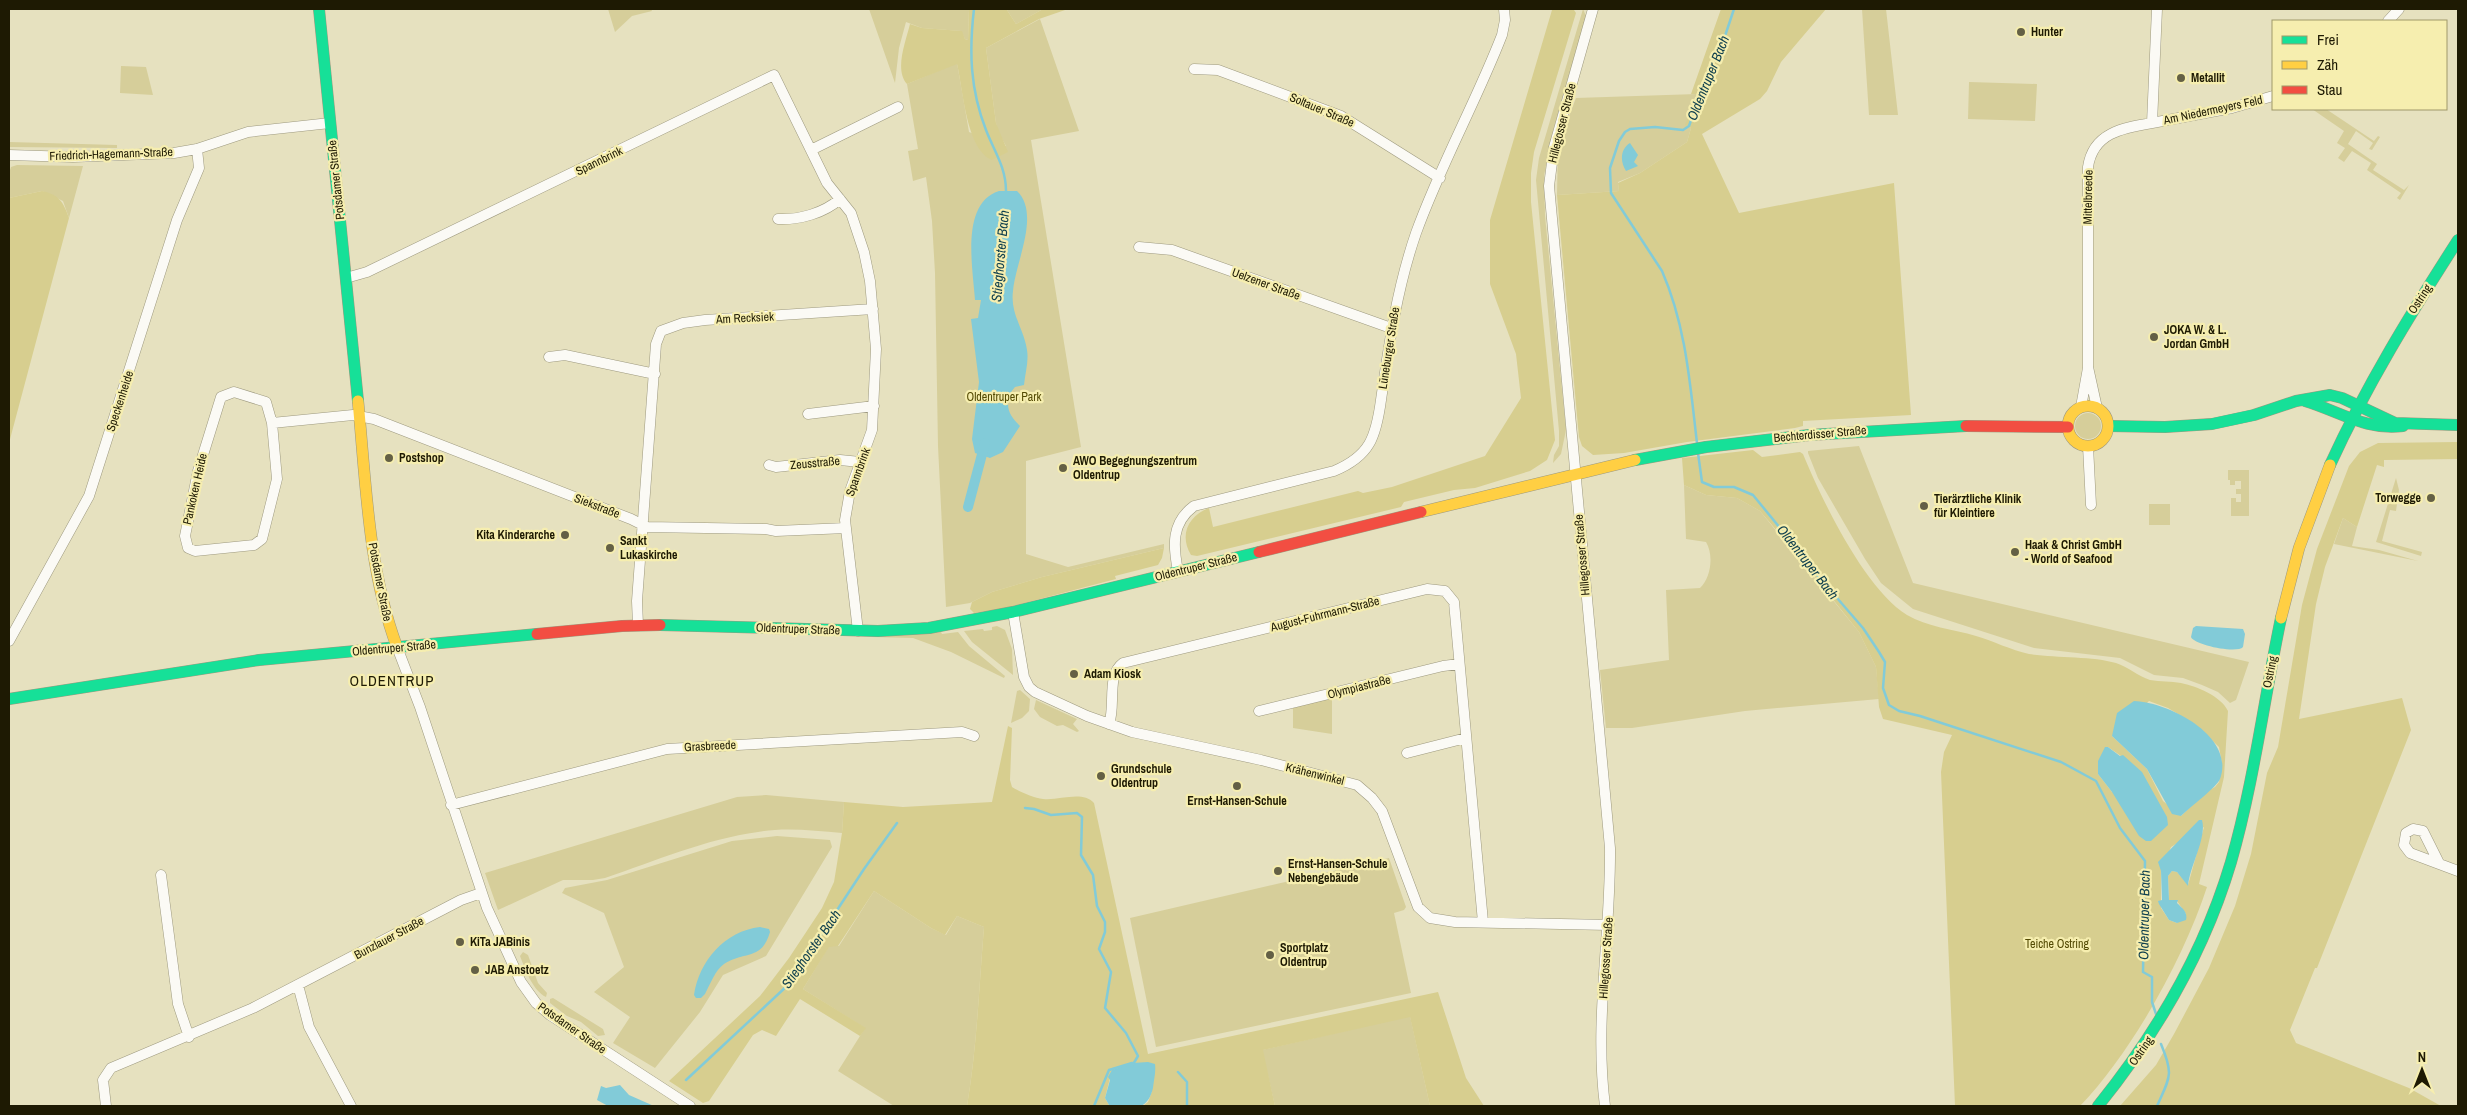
<svg xmlns="http://www.w3.org/2000/svg" width="2467" height="1115" font-family="'Archivo Narrow',sans-serif">
<style>
.green{fill:#d6ce9a}
.forest{fill:#d7ce8f;fill-rule:evenodd}
.water{fill:#82cbd8}
.lines{fill:none;stroke-linecap:round;stroke-linejoin:round}
.stream{stroke:#82cbd8;stroke-width:2.5}
.canal{stroke:#82cbd8;stroke-width:10}
.street-casing{stroke:#9d997f;stroke-width:11}
.fast-casing{stroke:#9d997f;stroke-width:12}
.slow-casing{stroke:#9d997f;stroke-width:12}
.jam-casing{stroke:#9d997f;stroke-width:12}
.street{stroke:#fbfaf5;stroke-width:10}
.fast{stroke:#16e098;stroke-width:11}
.slow{stroke:#ffcf43;stroke-width:11}
.jam{stroke:#f24e42;stroke-width:11}
.poi-dot{fill:#646045;stroke:#f6eeaf;stroke-width:2}
.labels{text-anchor:middle;stroke-width:4.5;stroke-linejoin:round;paint-order:stroke}
.poi-label{font-size:12px;font-weight:bold;fill:#1e1a03;stroke:#f6eeaf;text-anchor:start}
.street-label{font-size:12px;fill:#1e1a03;stroke:#f6eeaf}
.park-label{font-size:12px;fill:#534a03;stroke:#f6eeaf}
.water-label{font-size:14px;font-style:italic;fill:#10404e;stroke:#f6eeaf}
.quarter-label{font-size:15px;letter-spacing:1px;fill:#1e1a03;stroke:#f6eeaf}
</style>
<rect width="100%" height="100%" fill="#e6e1bf"/>
<path class="green" d="M608,9H651L652,11L632,16L615,32Z
M869,9H969L968,40L965,39L961,31L922,28L906,22L899,48L895,83Z
M994,9H1043L1016,24L1007,10Z
M1583,9L1586,16L1552,134L1544,176L1545,216L1566,430L1561,454L1553,463L1554,455L1559,446V431L1536,180L1539,158Z
M1862,9H1886L1898,115H1869Z
M1040,19L1079,131L1031,140L1081,447L1026,461V554L1068,567L1164,544V548L1042,577L992,592L970,603L946,607L938,446L935,273L932,221L926,177L913,181L908,151L918,149L907,84L957,63L969,132L1006,146L998,132L996,123L986,48Z
M121,66L146,67L153,95L120,93Z
M1969,82L2037,84L2035,121L1968,119Z
M1697,94L1686,125L1691,128L1687,142L1640,173L1618,182L1619,191L1557,195L1558,145L1576,98Z
M2312,109H2326L2374,141L2378,136L2380,137L2372,150L2369,149L2373,143L2356,131L2348,144L2377,164L2373,170L2404,190L2409,185L2400,200L2397,198L2401,193L2367,170L2371,163L2352,151L2344,162L2338,158L2345,148L2337,143L2344,131Z
M9,142L117,145V148L9,147Z
M17,165L83,166L69,218L63,201L42,191L9,198V173L11,167Z
M2075 426a13 13 0 1 1 26 0a13 13 0 1 1-26 0Z
M1859,446L1913,583L2249,662L2236,700L2230,703L2218,692L2202,685L2183,678L2154,675L2120,658L2034,648L1913,609L1881,583L1865,559L1818,478L1808,453V451Z
M2228,470H2249V516H2231V498H2236V502H2241V494H2236V489H2241V481H2235V485H2230V480H2228Z
M2396,478L2399,490L2396,511L2390,510L2382,541L2422,552L2421,556L2376,542Z
M1684,485L1706,495L1737,498L1760,511L1859,632L1876,667L1879,699L1745,711L1632,728H1606L1600,670L1669,660L1666,590L1700,588C1711,578 1714,555 1706,542L1686,539Z
M2149,504H2170V525H2149Z
M2343,518L2357,527L2352,546L2379,550L2418,561L2334,544Z
M997,626L1005,630L1012,649L1013,675L972,642L964,631L983,629L984,631L992,630V627Z
M941,632L942,634L958,632L969,646L1005,676L1004,678L951,652L913,638L871,637Z
M1020,690L1030,699L1029,711L1022,718L1011,723L1017,691Z
M1332,698V734L1293,728V708Z
M1036,700L1077,719L1073,724L1079,731L1077,732L1063,725L1057,726L1040,717L1034,709Z
M766,795L844,802L842,833C814,831 786,827 758,832C706,839 655,861 605,878L593,880H563L498,910L485,873L737,797Z
M777,836L830,840L832,847L766,956L723,975L700,1012L655,1068L613,1043L630,1017L594,992L624,967L604,913L562,893L565,888L607,880L732,841Z
M1389,858L1406,907L1404,910L1394,913L1411,993L1156,1047L1130,918Z
M874,891L931,928L946,935L957,916L984,927C979,986 977,1047 967,1106H894L838,1071L865,1028L803,989L829,946H839Z
M523,952L528,955L538,983L547,993L546,997C533,991 525,969 520,956Z
M553,998L603,1029L605,1035L598,1036L581,1022L567,1016L550,1003V999Z
M1410,1016L1430,1106H1275L1262,1050Z"/>
<path class="forest" d="M969,9L1007,10L1016,24L1043,9H1068L1039,19L986,48L996,123L1008,152L992,160C966,149 963,89 957,64L907,84C894,70 906,41 910,24L922,28L962,31L965,39L968,40Z
M1721,9H1826L1781,62L1767,91L1760,99L1702,134L1739,213L1894,183L1911,415L1803,421V426L1795,428L1687,442L1624,453L1593,455L1582,446L1579,437L1557,195L1619,191L1618,183L1640,173L1687,142L1691,128L1685,125L1697,94H1691Z
M1552,10H1574L1576,13L1534,152L1531,173V202L1555,440L1547,460L1530,471L1475,488L1454,490L1404,502L1401,507L1197,556L1191,555C1179,535 1188,516 1209,508L1213,527L1358,491L1363,493L1392,487L1485,456L1521,398L1516,354L1490,284V220Z
M42,191C59,195 63,201 69,218L9,443V198Z
M2458,442V459L2384,460V467L2377,465L2357,527L2343,518L2325,567L2316,604L2299,719L2402,698L2411,730L2317,968H2315L2290,1030L2296,1043L2409,1088L2441,1106H2120L2156,1065L2174,1034L2209,968L2235,906L2251,854L2267,773L2278,747L2302,605L2317,549L2349,466L2360,452L2378,443Z
M1753,450L1762,457L1800,452L1803,454C1822,500 1864,588 1907,615C1927,627 1953,629 1976,636C1993,641 2011,650 2029,654C2055,658 2093,656 2116,663C2128,667 2138,676 2150,680C2160,682 2171,681 2181,683C2196,686 2221,696 2228,711L2224,777L2199,884L2207,887C2184,958 2132,1052 2080,1106H1955L1941,772L1944,752L1952,735L1883,719L1879,707L1876,667L1859,632L1794,551L1760,511L1737,498L1706,495L1684,485L1682,458ZM2149,701L2168,708L2196,725L2219,747L2222,764L2219,782L2215,787L2206,792L2181,816L2163,801L2147,769L2112,736ZM2108,747L2121,756L2112,792L2098,774ZM2204,827L2188,885L2177,872L2172,871L2168,876L2169,900L2177,901L2186,914L2177,923L2169,920L2161,908V871L2171,847Z
M1164,548L1162,558L1158,565L1115,576L1116,579L1006,608L974,613L970,609L972,602L992,592L1042,577Z
M1008,726L1012,728L1010,780L1012,787C1020,792 1034,798 1043,799C1059,801 1082,790 1094,803L1148,1054L1438,992L1466,1078L1484,1106H1430L1410,1017L1263,1050L1275,1106H1143L1148,1102L1152,1091L1133,1063L1112,1070L1105,1098L1109,1105L1119,1106H967C977,1047 979,987 984,927L957,916L945,935L931,928L874,891L838,946L829,947L803,989L866,1028L860,1036L800,999L776,1036L762,1030L753,1035L709,1101L703,1103L669,1081L760,996L789,958L822,908L834,882L842,833L844,802L903,807L992,802Z"/>
<path class="water" d="M1630,143L1638,155L1634,162L1638,166L1626,171C1620,162 1620,149 1630,143Z
M999,191H1017C1041,214 1015,263 1013,291C1010,314 1024,329 1027,350C1029,361 1025,374 1024,385L1015,387L1007,397L1009,398C1005,411 1014,420 1020,426L1003,452L990,458L975,453L972,439L979,382L971,319L978,318L981,300H975C973,269 960,203 999,191Z
M2196,626L2243,629L2245,634L2243,647C2237,654 2194,645 2191,637L2193,628Z
M2134,701C2168,702 2236,736 2220,779C2217,787 2190,807 2181,816L2172,814L2147,769L2112,736L2117,713Z
M2105,747H2108L2120,756L2123,755L2142,772L2167,817L2168,825L2151,841H2146L2139,836L2112,792L2098,774V761Z
M2199,820H2202C2207,838 2190,865 2188,886L2177,872L2172,871L2168,876L2169,900H2178L2177,903C2182,908 2188,912 2186,920L2177,923L2169,920L2159,904L2158,901L2162,900L2161,871L2158,862Z
M760,927L769,929L770,932C762,961 744,951 724,964C715,970 710,985 705,994L701,998H696L694,995C699,961 725,931 760,927Z
M1148,1062L1155,1064C1156,1072 1154,1079 1153,1088C1147,1113 1131,1108 1109,1105L1105,1098L1110,1080L1108,1077L1112,1070L1133,1063Z
M620,1085L629,1095L654,1106H608L597,1100L601,1086L606,1088Z"/>
<g class="lines">
<path class="stream" d="M974,9C969,51 970,89 986,130C994,151 1006,167 1006,191
M1697,443C1690,384 1686,326 1662,271L1611,193L1610,168L1619,141L1625,132L1630,129L1655,127L1683,130L1689,126L1710,66L1719,54L1734,9
M1698,453L1702,482L1714,487H1734L1753,495L1794,545L1804,552L1818,576L1863,628L1879,652L1885,662L1883,688L1889,705L1899,711L1920,716L2061,762L2096,781L2120,828L2145,861L2143,972L2152,977V1002L2156,1014
M1025,808L1034,809L1051,815L1077,813L1082,817L1081,855L1093,875L1097,906L1105,922V932L1099,949L1111,972L1105,1008L1126,1033L1138,1056L1132,1066
M1178,1072L1187,1082V1106
M686,1080L788,985L864,869L897,823
M1094,1106L1109,1070L1132,1063
M2157,1106C2170,1077 2174,1075 2161,1044"/>
<path class="canal" d="M968,507L985,443"/>
<g class="street-casing">
<path id="street" d="M1593,9L1554,147L1549,186L1610,848C1611,934 1594,1021 1605,1106
M2388,21L2399,9
M1194,69L1218,70L1341,116L1440,178
M2152,123L2232,108L2273,96
M811,150L898,107
M9,155L73,157L174,153L197,149L248,132L330,123
M778,219C800,220 824,213 840,199
M1139,247L1172,250L1391,328
M346,278L367,272L774,75L827,183L851,213L864,252L870,281L876,349L872,430L850,491L845,520L858,631
M549,357L565,355L655,374
M2081,407L2088,368
M2097,408L2088,367V167C2093,133 2122,128 2152,123L2157,9
M808,414L874,406
M272,423L277,479L262,539L254,545L195,551L188,548L185,536L198,471L221,397L234,392L266,402L272,423L353,415L374,419L631,519L647,527L766,529L776,531L846,528
M2088,446L2091,505
M769,465L776,467L840,460L860,462
M1178,571C1173,546 1171,523 1194,506L1334,471C1370,456 1376,437 1381,400C1389,344 1397,288 1416,233C1440,166 1476,102 1502,35L1505,20L1504,9
M1013,612L1024,677L1029,687L1035,692L1087,716L1132,732L1261,760L1357,785L1372,798L1382,811L1418,907L1430,918L1455,922L1609,925
M638,625L637,601L656,344L661,331L683,323L705,320L873,309
M9,641L89,496L177,220L199,168L197,149
M397,647L420,707L487,908L521,982L536,1003L550,1015L690,1106
M1259,711L1443,666L1459,664
M1109,724C1116,706 1106,675 1123,663L1427,589L1445,591L1454,602L1483,922
M1407,753L1466,738
M451,805L667,749L962,732L974,736
M2439,863L2423,831L2413,829L2406,833L2404,845L2410,853L2458,871
M161,875L178,1004L189,1037
M298,985L309,1027L351,1106
M106,1106L103,1080L111,1068L253,1008L461,900L481,893"/>
</g>
<g class="fast-casing">
<path id="fast" d="M319,9L358,401
M2305,401C2339,411 2366,431 2403,426
M2109,426L2165,427L2212,424L2254,415L2296,401L2330,395L2342,398L2395,423L2458,425
M1635,460L1706,447L1809,435L1966,426
M2330,465C2366,386 2411,313 2458,240
M660,625L878,631L929,628L1013,612L1259,552
M9,699L259,660L537,634
M2098,1106C2157,1033 2204,953 2231,862C2254,782 2264,699 2281,618"/>
</g>
<g class="slow-casing">
<path id="slow" d="M358,401C366,483 368,569 397,647
M2068 426a20 20 0 1 1 40 0a20 20 0 1 1-40 0Z
M1421,512L1635,460
M2281,618L2299,548L2330,465"/>
</g>
<g class="jam-casing">
<path id="jam" d="M1966,426L2068,427
M1259,552L1421,512
M537,634L622,626L660,625"/>
</g>
<use href="#street" class="street"/>
<use href="#fast" class="fast"/>
<use href="#slow" class="slow"/>
<use href="#jam" class="jam"/>
</g>
<g class="poi-dot">
<circle cx="2021" cy="32" r="5"/>
<circle cx="2181" cy="78" r="5"/>
<circle cx="2154" cy="337" r="5"/>
<circle cx="389" cy="458" r="5"/>
<circle cx="1063" cy="468" r="5"/>
<circle cx="2431" cy="498" r="5"/>
<circle cx="1924" cy="506" r="5"/>
<circle cx="565" cy="535" r="5"/>
<circle cx="610" cy="548" r="5"/>
<circle cx="2015" cy="552" r="5"/>
<circle cx="1074" cy="674" r="5"/>
<circle cx="1101" cy="776" r="5"/>
<circle cx="1237" cy="786" r="5"/>
<circle cx="1278" cy="871" r="5"/>
<circle cx="460" cy="942" r="5"/>
<circle cx="1270" cy="955" r="5"/>
<circle cx="475" cy="970" r="5"/>
</g>
<g class="labels">
<g class="poi-label">
<text x="2031" y="36">Hunter</text>
<text x="2191" y="82">Metallit</text>
<text x="2164" y="334">JOKA W. &amp; L.<tspan x="2164" dy="14">Jordan GmbH</tspan></text>
<text x="399" y="462">Postshop</text>
<text x="1073" y="465">AWO Begegnungszentrum<tspan x="1073" dy="14">Oldentrup</tspan></text>
<text x="2421" y="502" text-anchor="end">Torwegge</text>
<text x="1934" y="503">Tierärztliche Klinik<tspan x="1934" dy="14">für Kleintiere</tspan></text>
<text x="555" y="539" text-anchor="end">Kita Kinderarche</text>
<text x="620" y="545">Sankt<tspan x="620" dy="14">Lukaskirche</tspan></text>
<text x="2025" y="549">Haak &amp; Christ GmbH<tspan x="2025" dy="14">- World of Seafood</tspan></text>
<text x="1084" y="678">Adam Kiosk</text>
<text x="1111" y="773">Grundschule<tspan x="1111" dy="14">Oldentrup</tspan></text>
<text x="1237" y="805" text-anchor="middle">Ernst-Hansen-Schule</text>
<text x="1288" y="868">Ernst-Hansen-Schule<tspan x="1288" dy="14">Nebengebäude</tspan></text>
<text x="470" y="946">KiTa JABinis</text>
<text x="1280" y="952">Sportplatz<tspan x="1280" dy="14">Oldentrup</tspan></text>
<text x="485" y="974">JAB Anstoetz</text>
</g>
<g class="street-label">
<text transform="translate(1322 110) rotate(23)" y="4">Soltauer Straße</text>
<text transform="translate(2213 110) rotate(-12)" y="4">Am Niedermeyers Feld</text>
<text transform="translate(1562 123) rotate(-76)" y="4">Hillegosser Straße</text>
<text transform="translate(111 154) rotate(-2)" y="4">Friedrich-Hagemann-Straße</text>
<text transform="translate(599 161) rotate(-26)" y="4">Spannbrink</text>
<text transform="translate(336 180) rotate(-96)" y="4">Potsdamer Straße</text>
<text transform="translate(2088 197) rotate(-89)" y="4">Mittelbreede</text>
<text transform="translate(1266 284) rotate(20)" y="4">Uelzener Straße</text>
<text transform="translate(2420 299) rotate(-57)" y="4">Ostring</text>
<text transform="translate(745 318) rotate(-3)" y="4">Am Recksiek</text>
<text transform="translate(1389 348) rotate(-81)" y="4">Lüneburger Straße</text>
<text transform="translate(120 401) rotate(-72)" y="4">Speckenheide</text>
<text transform="translate(1820 434) rotate(-5)" y="4">Bechterdisser Straße</text>
<text transform="translate(815 463) rotate(-5)" y="4">Zeusstraße</text>
<text transform="translate(858 472) rotate(-70)" y="4">Spannbrink</text>
<text transform="translate(195 489) rotate(-77)" y="4">Pankoken Heide</text>
<text transform="translate(597 506) rotate(21)" y="4">Siekstraße</text>
<text transform="translate(1582 555) rotate(-95)" y="4">Hillegosser Straße</text>
<text transform="translate(1196 567) rotate(-14)" y="4">Oldentruper Straße</text>
<text transform="translate(380 582) rotate(79)" y="4">Potsdamer Straße</text>
<text transform="translate(1325 614) rotate(-14)" y="4">August-Fuhrmann-Straße</text>
<text transform="translate(798 629) rotate(2)" y="4">Oldentruper Straße</text>
<text transform="translate(394 648) rotate(-5)" y="4">Oldentruper Straße</text>
<text transform="translate(2270 672) rotate(-79)" y="4">Ostring</text>
<text transform="translate(1359 687) rotate(-14)" y="4">Olympiastraße</text>
<text transform="translate(710 746) rotate(-3)" y="4">Grasbreede</text>
<text transform="translate(1315 774) rotate(14)" y="4">Krähenwinkel</text>
<text transform="translate(389 938) rotate(-28)" y="4">Bunzlauer Straße</text>
<text transform="translate(1606 958) rotate(-86)" y="4">Hillegosser Straße</text>
<text transform="translate(572 1028) rotate(35)" y="4">Potsdamer Straße</text>
<text transform="translate(2141 1051) rotate(-55)" y="4">Ostring</text>
</g>
<g class="park-label">
<text x="1004" y="401">Oldentruper Park</text>
<text x="2057" y="948">Teiche Ostring</text>
</g>
<g class="water-label">
<text transform="translate(1708 78) rotate(-68)" y="5">Oldentruper Bach</text>
<text transform="translate(1000 256) rotate(-85)" y="5">Stieghorster Bach</text>
<text transform="translate(1808 562) rotate(52)" y="5">Oldentruper Bach</text>
<text transform="translate(2144 915) rotate(-89)" y="5">Oldentruper Bach</text>
<text transform="translate(811 949) rotate(-55)" y="5">Stieghorster Bach</text>
</g>
<g class="quarter-label">
<text x="392" y="686">OLDENTRUP</text>
</g>
</g>
<rect width="2467" height="1115" fill="none" stroke="#1e1a03" stroke-width="20"/>
<rect x="2272" y="20" width="175" height="90" fill="#f6eeaf" stroke="#a0996a"/>
<rect x="2282" y="36" width="25" height="8" fill="#16e098" stroke="#a0996a"/>
<text x="2317" y="45" font-size="15" fill="#1e1a03">Frei</text>
<rect x="2282" y="61" width="25" height="8" fill="#ffcf43" stroke="#a0996a"/>
<text x="2317" y="70" font-size="15" fill="#1e1a03">Zäh</text>
<rect x="2282" y="86" width="25" height="8" fill="#f24e42" stroke="#a0996a"/>
<text x="2317" y="95" font-size="15" fill="#1e1a03">Stau</text>
<g transform="translate(2422 1070)" stroke="#f6eeaf" stroke-width="4" paint-order="stroke">
<path d="M0-4L9 19L0 12L-9 19Z" fill="#1e1a03"/>
<text y="-8" font-size="14" font-weight="bold" text-anchor="middle" fill="#1e1a03">N</text>
</g>
</svg>
